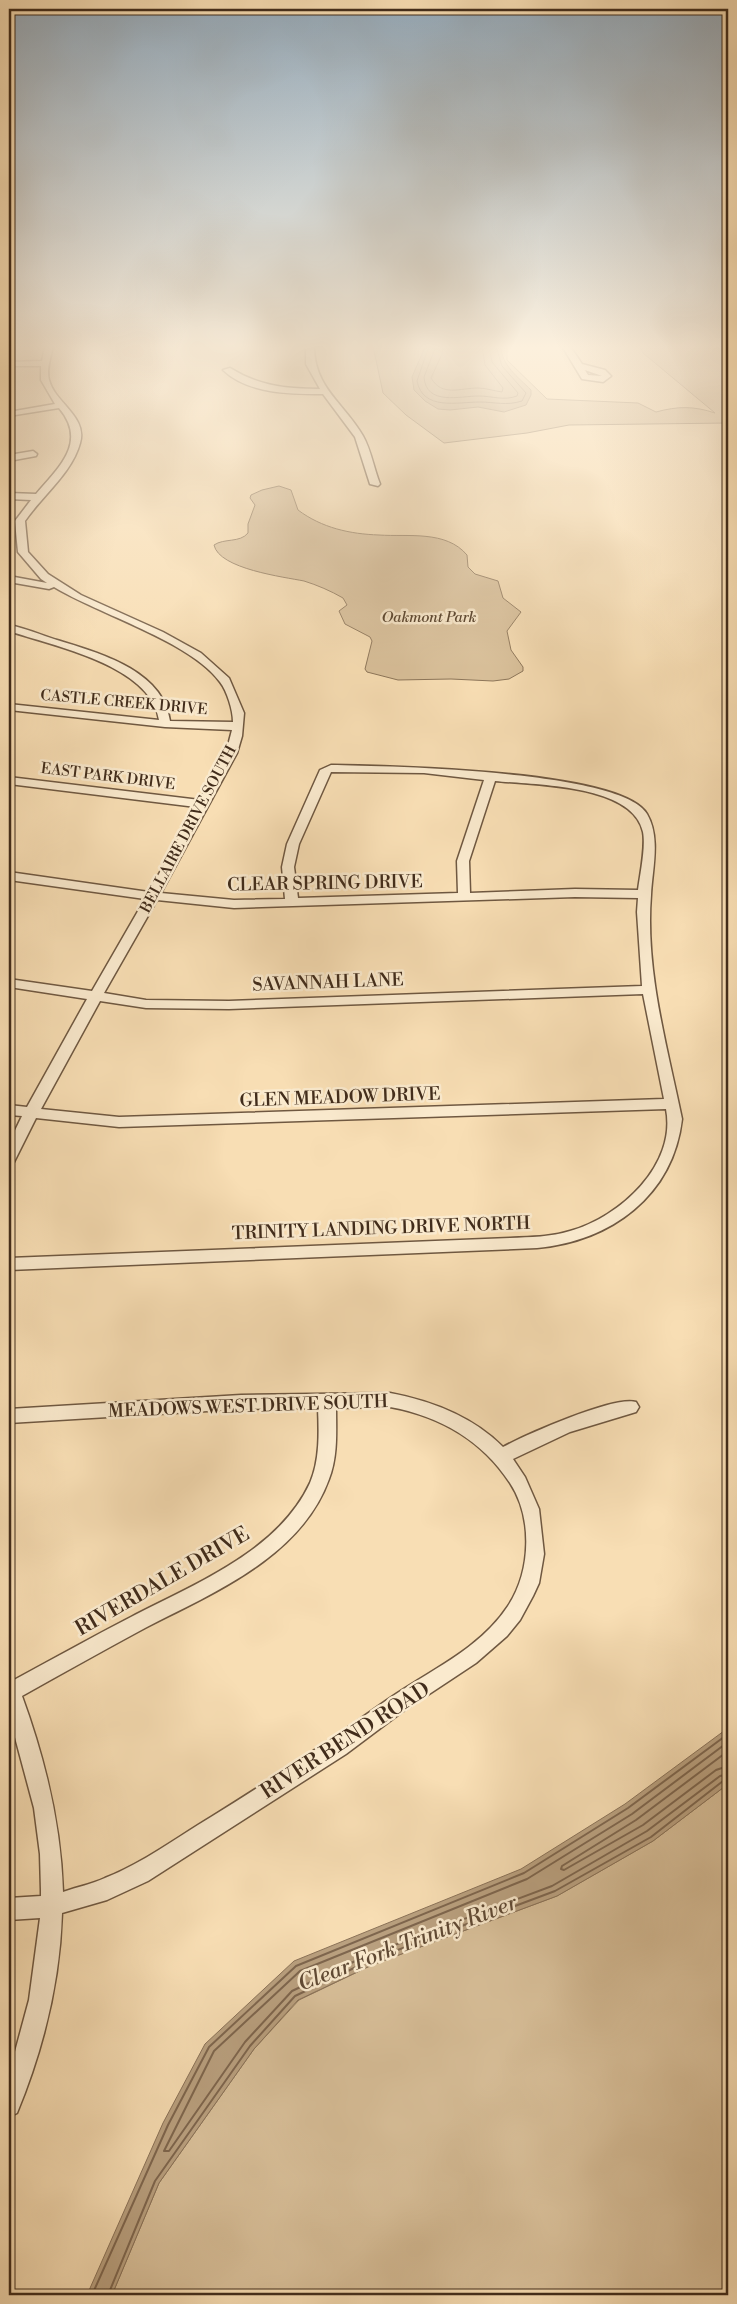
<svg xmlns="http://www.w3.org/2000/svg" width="737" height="2304" font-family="'Libre Bodoni',serif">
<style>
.green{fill:#d9c09a;stroke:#8d765a}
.water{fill:#baa180;stroke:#8a7258}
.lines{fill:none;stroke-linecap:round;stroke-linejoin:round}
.shore-far1{stroke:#7e664e;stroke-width:1}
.shore{stroke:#7e664e;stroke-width:2}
.minor-casing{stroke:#6f5841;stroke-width:3}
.minor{fill:#faeace;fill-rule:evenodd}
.labels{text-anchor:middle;stroke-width:5;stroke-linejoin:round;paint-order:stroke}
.far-park-label{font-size:15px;font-style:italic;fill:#5f4a34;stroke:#faeace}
.far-street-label{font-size:15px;fill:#412c1b;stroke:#faeace}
.street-label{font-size:18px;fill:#412c1b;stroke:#faeace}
.near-street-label{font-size:21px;fill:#412c1b;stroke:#faeace}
.near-water-label{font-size:22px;font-style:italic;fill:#5f4934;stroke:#faeace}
</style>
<rect width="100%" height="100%" fill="#f8deb4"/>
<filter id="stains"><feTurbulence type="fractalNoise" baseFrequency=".004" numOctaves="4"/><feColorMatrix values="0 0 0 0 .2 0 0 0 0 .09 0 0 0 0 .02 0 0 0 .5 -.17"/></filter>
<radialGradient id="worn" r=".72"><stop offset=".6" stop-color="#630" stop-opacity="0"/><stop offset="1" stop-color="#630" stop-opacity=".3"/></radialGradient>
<path class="green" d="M373,346H507V360L547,399L638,403L656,412C678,406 694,406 715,413L643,353L640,346H728V423L569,425L527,433L444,443L406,415L383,393Z
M279,486L291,490L298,510C322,528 350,534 379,535C408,537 446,530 467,555L468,567L475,574L498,581L503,598L521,612L507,631L511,650L523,667V671L509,679L493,681L451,679L398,680L367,672L365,669L372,641L370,637L345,624L339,611L347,605L343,598C331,591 317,585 304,581C284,577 219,569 214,545C224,538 240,543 248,533V524L255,505L250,498L251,495L262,490Z
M728,1784V2295H112L159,2183L254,2049L299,2000L372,1965L557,1896L653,1841Z"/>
<path class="water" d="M428,346H501C501,365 518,377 531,390V395L526,405L504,412L478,407L450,410L438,409L425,401L414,390L412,377L425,347Z
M728,1728V1784L653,1841L557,1896L372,1965L298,2000L254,2049L159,2183L112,2295H87L163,2123L205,2044L294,1961L521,1869L625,1804Z"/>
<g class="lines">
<path class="shore-far1" d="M429,346L417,381C423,411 457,402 480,402C495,402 506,406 522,401L526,393L502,366L496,346
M436,346L424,377C426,406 460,396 479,396C492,396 504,401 517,396L518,393L492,362L489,346
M443,346L442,354L431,378C442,397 460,388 478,388C486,388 494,391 502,392L503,388L485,365L482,346"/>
<path class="shore" d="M728,1742L632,1814L527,1879L300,1971L214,2051L164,2151H169L245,2042L292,1991L368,1955L552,1886L647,1831L720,1776L728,1774
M728,1751L636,1820L562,1866L561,1869L564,1870L643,1825L716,1770L728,1766
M92,2295L168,2125L209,2047L296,1966L524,1873L628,1808L728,1734
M108,2295L155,2181L250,2046L295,1996L371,1960L555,1891L651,1837L723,1781L728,1780"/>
<g class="minor-casing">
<path id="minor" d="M45,346H53C51,357 46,369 49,380C55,403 88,417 80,443C72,473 42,496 25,521L28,552L48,574L81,595L163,632L201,653L229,678L244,713L242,736L237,753L161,893L234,900L285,899L282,867L287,844L320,770L331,765C384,766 622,770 647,814C661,838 652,870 651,895C645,970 667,1046 682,1119C673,1196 611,1241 537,1248L9,1270V1258L510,1238C530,1237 551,1237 570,1231C620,1217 677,1165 666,1109L119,1127L36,1118L14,1162L9,1163V1143L22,1116L9,1115V1105L27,1107L87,999L9,987V979L92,991L145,899L9,880V872L149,892L196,807L9,784V777L200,800L226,753L232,730L165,727L9,710V704L159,720C151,665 53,646 9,631V625C25,628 41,635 57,640C99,653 163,670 170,721L233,722C233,710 227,691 220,682C190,641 98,614 54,587L49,589L9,582V576L47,583L41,579L18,552L15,521L31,500L9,499V493L36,494C59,467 88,442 59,408L9,416V412L55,404L41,380V366H9V362L42,361ZM331,772L424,773L484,780L457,861L458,893L298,898L294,867L299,844ZM495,781C533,785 633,784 643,832C646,847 640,874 638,890L575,889L470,893L469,861ZM575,897L638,898L637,912L642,986L229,1001L146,1000L104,993L157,900L234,908ZM643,994L664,1099L119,1117L41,1109L100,1001L146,1008L229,1009Z
M306,346H314C314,388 344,403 363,436C371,450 374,469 380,484L378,486L370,484L355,437L323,394C291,394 248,394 223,370L230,368C259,386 286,389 320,389L306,364Z
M562,346H570L582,364L605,370L611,376L603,382L582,379ZM585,370L602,376L588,375Z
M33,451L37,454L36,456L9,461V455Z
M390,1393C432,1401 472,1416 503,1447C525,1435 615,1395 636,1402L639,1407L636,1412L570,1432L513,1459L525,1477L539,1509L544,1554L539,1583L533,1596L520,1620L507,1636L476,1663L402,1712L346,1754L148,1881L107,1900L62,1913C60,1982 43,2050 17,2113L9,2117V2074L29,2000L40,1918L9,1920V1898L41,1896V1891L40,1854L34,1808L9,1715V1678L14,1680C53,1659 92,1637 131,1617C194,1584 278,1552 310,1483C320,1460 319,1432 318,1408L241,1409L9,1423V1409L241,1395ZM390,1407C439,1416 482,1440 510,1483C533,1518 531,1571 508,1606C479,1650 428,1671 387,1700C329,1741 271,1780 211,1817C176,1838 143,1863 105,1878C92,1884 77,1887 63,1892C61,1824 45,1759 22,1696C63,1673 104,1650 145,1628C213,1593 301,1557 329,1479C338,1456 336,1431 336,1408Z"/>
</g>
<use href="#minor" class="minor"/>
</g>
<linearGradient id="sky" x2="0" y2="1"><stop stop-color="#95acbe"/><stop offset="0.52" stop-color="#fcf0dd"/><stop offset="1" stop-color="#fcf0dd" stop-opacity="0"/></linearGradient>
<rect width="737" height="668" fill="url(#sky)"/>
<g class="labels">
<g class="far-park-label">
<text x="429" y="622">Oakmont Park</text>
</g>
<g class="far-street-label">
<text transform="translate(124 702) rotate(5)" y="5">CASTLE CREEK DRIVE</text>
<text transform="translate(108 776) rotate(7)" y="5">EAST PARK DRIVE</text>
<text transform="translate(188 829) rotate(-62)" y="5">BELLAIRE DRIVE SOUTH</text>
</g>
<g class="street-label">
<text transform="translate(325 883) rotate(-1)" y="6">CLEAR SPRING DRIVE</text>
<text transform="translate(328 982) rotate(-2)" y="6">SAVANNAH LANE</text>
<text transform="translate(340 1097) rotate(-2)" y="6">GLEN MEADOW DRIVE</text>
<text transform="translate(381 1228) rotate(-2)" y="6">TRINITY LANDING DRIVE NORTH</text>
<text transform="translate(248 1406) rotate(-2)" y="6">MEADOWS WEST DRIVE SOUTH</text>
</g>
<g class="near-street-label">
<text transform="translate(162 1581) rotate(-30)" y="7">RIVERDALE DRIVE</text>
<text transform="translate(345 1740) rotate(-33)" y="7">RIVER BEND ROAD</text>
</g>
<g class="near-water-label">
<text transform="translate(407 1942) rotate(-21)" y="8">Clear Fork Trinity River</text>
</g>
</g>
<rect width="737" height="2304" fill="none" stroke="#f8deb4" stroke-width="30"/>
<rect x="10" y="10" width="717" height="2284" fill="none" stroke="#412c1b" stroke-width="2.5"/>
<rect x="15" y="15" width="707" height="2274" fill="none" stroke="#412c1b"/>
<rect width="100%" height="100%" filter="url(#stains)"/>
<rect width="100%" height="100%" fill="url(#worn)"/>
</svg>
